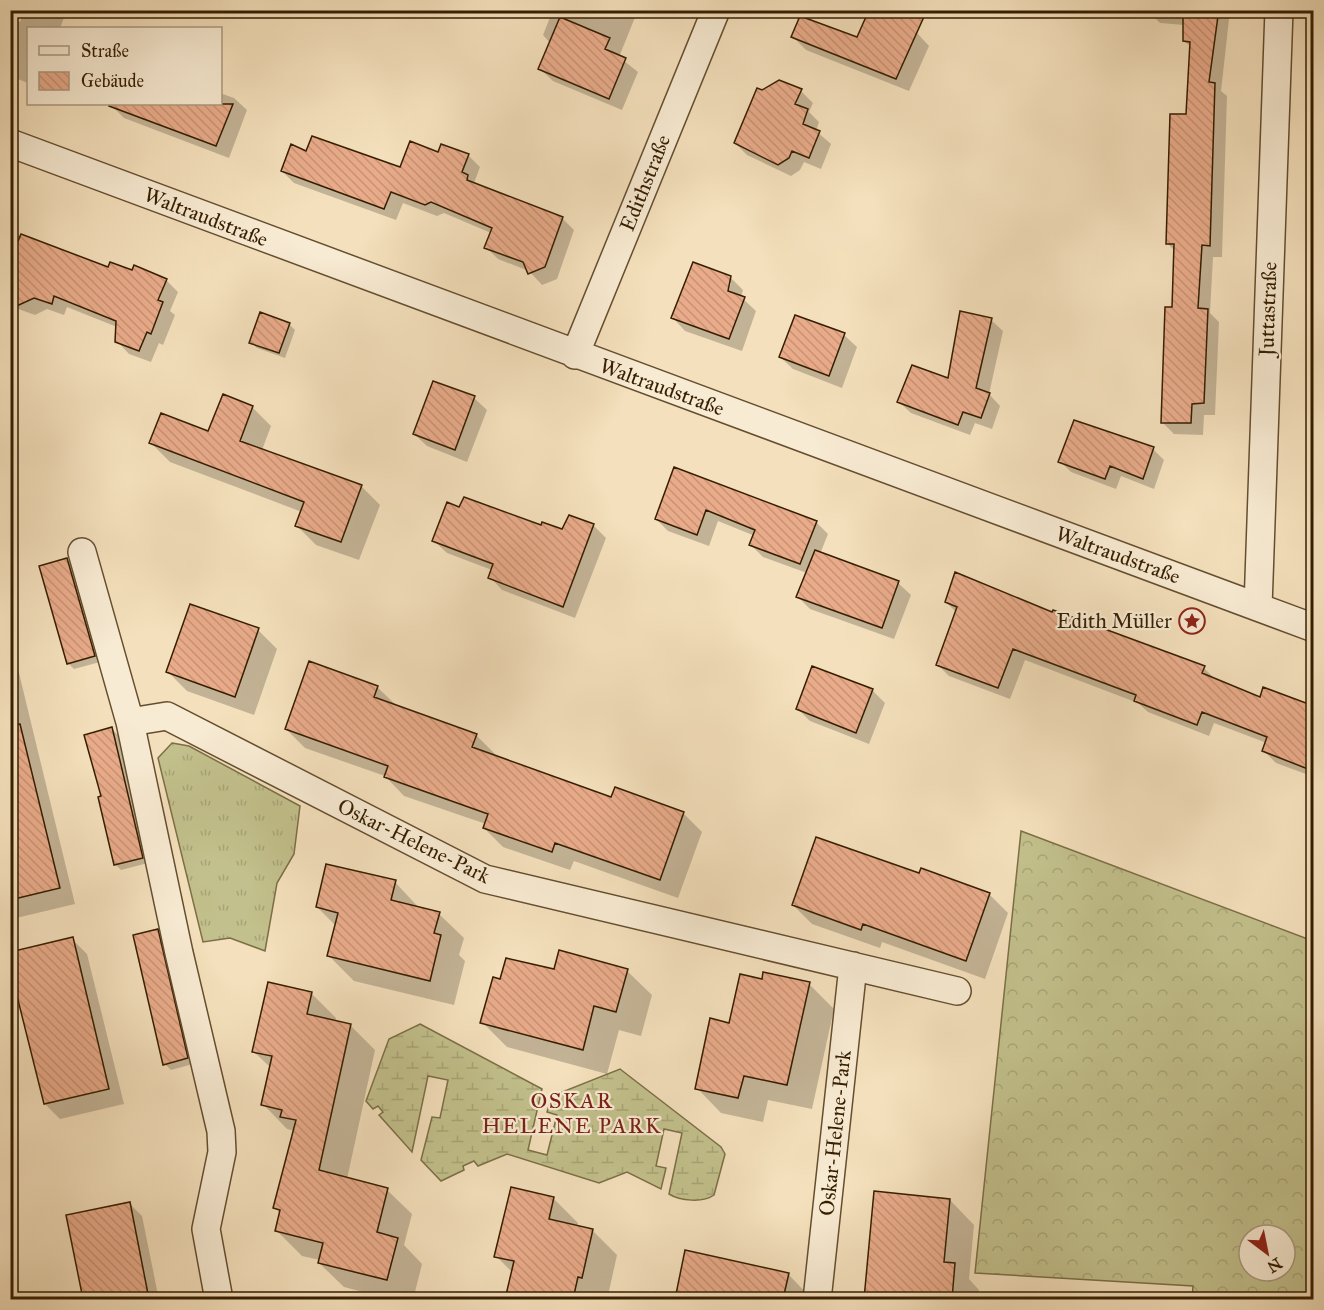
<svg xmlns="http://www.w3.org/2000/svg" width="1324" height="1310" font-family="'IM FELL Great Primer',serif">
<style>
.grass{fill:url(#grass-tufts);stroke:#7c6f46;stroke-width:1.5}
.forest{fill:url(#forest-crowns);stroke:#7c6f46;stroke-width:1.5;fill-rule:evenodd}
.wetland{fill:url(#wetland-marsh);stroke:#7c6f46;stroke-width:1.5}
.shadow{fill:#0003;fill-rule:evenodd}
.building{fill:url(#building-back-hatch);stroke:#351e00;stroke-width:1.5}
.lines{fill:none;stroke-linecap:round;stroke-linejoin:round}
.street-casing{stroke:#654e2f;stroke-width:30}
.street{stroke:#f8ebd3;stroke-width:27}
.labels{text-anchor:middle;stroke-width:4.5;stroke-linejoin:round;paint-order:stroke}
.street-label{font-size:21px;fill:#351e00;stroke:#f8ebd3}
.poi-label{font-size:21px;fill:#351e00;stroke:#f8ebd3;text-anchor:end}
.neighbourhood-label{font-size:22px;letter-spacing:1.5px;fill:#7a1f14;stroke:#f8ebd3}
</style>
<defs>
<pattern id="grass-tufts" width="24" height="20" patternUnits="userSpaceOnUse" patternTransform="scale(1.5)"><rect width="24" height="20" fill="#c2c08c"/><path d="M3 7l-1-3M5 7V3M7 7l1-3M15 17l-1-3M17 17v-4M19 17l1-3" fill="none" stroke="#a7a577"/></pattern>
<pattern id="forest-crowns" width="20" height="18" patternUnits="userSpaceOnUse" patternTransform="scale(1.5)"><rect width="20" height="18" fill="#c2c08c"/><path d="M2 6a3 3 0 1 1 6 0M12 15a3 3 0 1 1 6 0" fill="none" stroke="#a7a577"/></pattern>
<pattern id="wetland-marsh" width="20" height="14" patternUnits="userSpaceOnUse" patternTransform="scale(1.5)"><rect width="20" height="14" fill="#c2c08c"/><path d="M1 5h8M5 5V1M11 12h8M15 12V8" fill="none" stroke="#a7a577"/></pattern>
<pattern id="building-back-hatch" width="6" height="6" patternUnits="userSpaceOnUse" patternTransform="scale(1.5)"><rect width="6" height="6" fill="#e9ab8a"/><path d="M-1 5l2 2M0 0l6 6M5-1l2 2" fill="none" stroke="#c89375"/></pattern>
</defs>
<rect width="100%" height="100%" fill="#f4e0bc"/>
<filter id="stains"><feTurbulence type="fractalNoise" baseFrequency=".00333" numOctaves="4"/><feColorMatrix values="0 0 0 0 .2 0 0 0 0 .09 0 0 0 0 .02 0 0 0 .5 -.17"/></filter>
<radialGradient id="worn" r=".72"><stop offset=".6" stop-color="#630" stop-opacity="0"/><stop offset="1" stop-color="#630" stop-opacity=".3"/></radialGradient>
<path class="grass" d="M172,743L189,746L300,806L294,854L277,883L265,951L230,938L203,942L158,758Z"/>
<path class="forest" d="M1021,831L1313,941V1299H1192L1193,1286L975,1273ZM1249,1235H1285V1271H1249Z"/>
<path class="wetland" d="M420,1024L542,1089L528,1150L547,1155L557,1115L547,1112L552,1096L620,1069L721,1147L725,1154L714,1195C703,1203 680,1201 669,1194L682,1133L664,1129L656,1166L666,1168L661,1189L627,1172L599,1183L507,1154L478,1166L474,1161L463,1166L464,1170L441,1181L421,1160L432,1117L440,1118L448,1080L428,1076L412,1152L379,1115L383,1112L378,1106L373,1109L366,1101L389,1039Z"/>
<path class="shadow" d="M25,10H67L60,28H28V83L10,76V19L20,22Z
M553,10H638L619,57L638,72L622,110L553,81L540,69L551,44L543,35Z
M1147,10H1230L1221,91L1227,96L1222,257H1213L1210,313L1219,322L1215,415H1204L1203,435L1174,434L1162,422L1174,309L1175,251L1167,243L1188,116L1191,47L1184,41V25L1160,23Z
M869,14L917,33L929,46L909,91L806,50L793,37L858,39Z
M801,91L813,103L809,112L819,122L816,131L831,144L821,169L804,162L800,170L791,176L747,155L735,143Z
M220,93L234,98L247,110L229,158L124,118L112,106L113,104H220Z
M307,153L401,169L439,154L468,155L480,167L474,183L562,218L574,230L557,279L542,285L529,271L498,259L486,247L491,233L444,213L437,216L403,203L396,220L294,183L282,171Z
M10,232L109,269L166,280L178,292L170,311L175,315L163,345L159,343L151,362L129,354L117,341V327L67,307L64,315L47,309L35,315L10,306Z
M730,277L743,290L741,297L756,311L742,351L685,331L673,318ZM728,283H731L727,298Z
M991,320L1003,331L989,394L1000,406L992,429L975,423L970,435L911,413L899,402L949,380Z
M289,324L295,330L285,358L257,348L251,342Z
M844,335L857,347L842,388L793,369L780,357Z
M434,382L474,398L487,410L467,462L427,446L414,434Z
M252,407L271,426L262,450L361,486L380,505L359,560L316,545L297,526L302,512L170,462L151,443L209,433Z
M1153,449L1164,460L1154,489L1121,476L1116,489L1071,472L1060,461Z
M675,469L816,522L828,534L820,554L898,583L911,595L894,639L810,609L798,597L807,573L763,557L751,545L755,536L718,521L709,546L668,531L656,519Z
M593,525L606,538L575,618L502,590L490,577L492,570L447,553L434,541L541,527L562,531Z
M67,560L73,566L100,662L74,669L68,663Z
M946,602L1053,614L1204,668L1216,680L1261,699L1314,708V777L1276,763L1264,751L1267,743L1214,723L1209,736L1148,712L1138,703L1025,660L1010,699L949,676L937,664L956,612Z
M258,630L277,649L254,715L187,691L168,672Z
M10,636L75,904L12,919L10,918Z
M377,687L397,706L476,735L495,754L494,757L612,799L683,813L702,832L678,898L574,861L570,870L503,847L484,828L486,824L404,796L385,776L305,748L286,729Z
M872,690L885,703L869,744L810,721L798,709Z
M112,729L118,735L148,863L121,870L115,864L103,797Z
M920,875L989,894L1008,913L985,979L882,942L880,948L812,924L793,905Z
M395,882L420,909L439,914L464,938L459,955L465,961L454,1005L354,981L329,956L336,926L317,907Z
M157,931L163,937L193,1064L171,1070L165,1064Z
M72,939L87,954L124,1104L60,1119L45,1104Z
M555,971H627L652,995L641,1036L619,1030L607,1074L507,1047L482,1022L501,980Z
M763,981L809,984L834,1009L812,1109L768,1100L763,1122L721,1113L697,1088Z
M311,993L336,1018L335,1022L350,1025L375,1050L347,1179L387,1190L412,1214L404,1245L422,1264L413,1300H393L344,1287L319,1263L320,1260L302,1256L277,1231L281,1214L275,1208L295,1131L287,1129L263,1104L271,1068L253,1051Z
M875,1193L950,1200L974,1225L969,1279L979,1290L978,1300H865Z
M553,1198L578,1223L577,1227L592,1230L617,1255L607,1300H507L513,1273L496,1256Z
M130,1204L142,1216L159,1300H84L68,1216Z
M788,1274L813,1300H653L654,1291L677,1296Z"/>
<path class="building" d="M869,10H927L896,79L791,37L800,16L857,37Z
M1183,10L1218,16L1209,82L1215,83L1210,246L1202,245L1198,308L1208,309L1204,403L1192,404L1191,423H1161L1165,307H1172L1174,244H1166L1170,114H1186L1190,42L1183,41Z
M560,17L610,38L605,49L626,58L609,99L538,69Z
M779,80L802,89L795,104L808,109L803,124L820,131L809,158L792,151L789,158L778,165L734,143L757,88L762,90Z
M110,104H233L216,146L109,106Z
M312,136L400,167L410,141L438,152L441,144L469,154L462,172L468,175L467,180L563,217L545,267L528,274L523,262L484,248L492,228L431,202L425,205L391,192L384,209L281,171L291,144L306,151Z
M21,234L108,267L110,262L132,270L134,265L167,279L158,300L163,302L151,334L147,332L139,351L115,342L116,321L54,296L52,304L34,298L10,309V261Z
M693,262L731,276L728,291L745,297L729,339L671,318Z
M960,311L992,318L976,388L990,393L981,418L963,412L958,425L897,402L912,365L948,378Z
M260,312L290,323L279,353L249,343Z
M795,315L845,333L829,376L779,357Z
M433,381L475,396L455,450L413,434Z
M223,394L253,406L240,441L362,485L341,542L295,526L304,502L149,443L161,413L208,431Z
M1074,420L1154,447L1143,479L1110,466L1105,479L1058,462Z
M674,467L817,521L800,564L749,545L755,530L706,510L697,535L655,519Z
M464,497L541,525L542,522L562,529L569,515L594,524L563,607L488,578L493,564L432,541L447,502L459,507Z
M815,550L899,581L882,628L796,597Z
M67,558L95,656L67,664L39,566Z
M955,572L1052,612L1053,610L1205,666L1202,673L1260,697L1263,687L1314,706V755L1308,769L1262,751L1267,737L1202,712L1197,725L1134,701L1136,695L1013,649L998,688L936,665L957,607L945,602Z
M190,604L259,628L235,697L166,672Z
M309,661L378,686L374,697L477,734L472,747L611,797L615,787L684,812L660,880L555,843L552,852L483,828L488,814L384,777L388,766L285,729Z
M812,666L873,689L856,733L796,709Z
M20,724L60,888L10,900V725Z
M112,727L143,858L114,865L98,797L101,796L84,735Z
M816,837L919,873L921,868L990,893L966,961L863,924L861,930L792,905Z
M326,864L396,880L391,900L440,912L434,933L441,935L430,981L327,956L338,913L316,907Z
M158,929L188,1058L163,1065L133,935Z
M73,937L109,1089L44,1104L10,968V952Z
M559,950L628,969L616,1012L594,1006L583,1050L480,1023L493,977L500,979L506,958L554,969Z
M763,972L810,982L787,1085L744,1076L738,1098L695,1089L710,1018L729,1023L740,974L762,979Z
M268,982L312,992L307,1014L351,1024L319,1170L388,1188L377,1232L398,1238L387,1280L318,1263L323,1243L275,1231L280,1210L273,1208L296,1120L280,1117L282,1110L261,1105L272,1056L252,1052Z
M511,1187L554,1197L549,1219L593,1229L582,1278L578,1277L573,1299H505L514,1261L494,1257Z
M874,1191L950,1199L944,1262L955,1263L952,1299H864Z
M130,1202L149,1299H83L66,1215Z
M685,1250L789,1273L783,1299H675Z"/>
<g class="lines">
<g class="street-casing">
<path id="street" d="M10,143L1314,628
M575,355L716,10
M82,552L130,722L179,953L221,1131L222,1152L206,1229L219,1300
M1258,607L1279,10
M130,722L167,716L485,879L957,991
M817,1300L853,966"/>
</g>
<use href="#street" class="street"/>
</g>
<defs>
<g id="sight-ring" transform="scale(1.35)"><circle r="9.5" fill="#f8ebd3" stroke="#8f2418" stroke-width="1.5"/><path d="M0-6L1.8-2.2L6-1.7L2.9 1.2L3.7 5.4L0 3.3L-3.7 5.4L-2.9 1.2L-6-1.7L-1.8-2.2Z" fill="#8f2418"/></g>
</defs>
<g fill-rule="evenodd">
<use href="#sight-ring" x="1192" y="621"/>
</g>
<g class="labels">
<g class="street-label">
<text transform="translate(645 183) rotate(-68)" y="7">Edithstraße</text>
<text transform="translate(206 217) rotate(21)" y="7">Waltraudstraße</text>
<text transform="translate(1268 309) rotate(-88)" y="7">Juttastraße</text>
<text transform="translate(662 387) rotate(20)" y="7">Waltraudstraße</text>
<text transform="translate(1118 555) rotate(20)" y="7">Waltraudstraße</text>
<text transform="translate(414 841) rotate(26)" y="7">Oskar-Helene-Park</text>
<text transform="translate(835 1133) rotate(-84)" y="7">Oskar-Helene-Park</text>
</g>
<g class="poi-label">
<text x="1172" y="628">Edith Müller</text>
</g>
<g class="neighbourhood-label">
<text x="572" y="1108">OSKAR<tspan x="572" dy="25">HELENE PARK</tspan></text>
</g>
</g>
<rect width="1324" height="1310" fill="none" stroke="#f4e0bc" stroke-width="36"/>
<rect x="12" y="12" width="1300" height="1286" fill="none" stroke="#351e00" stroke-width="3"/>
<rect x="18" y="18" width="1288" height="1274" fill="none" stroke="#351e00" stroke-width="1.5"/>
<rect x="27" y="27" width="195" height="78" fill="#f8ebd3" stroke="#aa997f" stroke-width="1.5"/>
<rect x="39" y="46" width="30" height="9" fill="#f8ebd3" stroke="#aa997f" stroke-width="1.5"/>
<text x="81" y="57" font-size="18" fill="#351e00">Straße</text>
<rect x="39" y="72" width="30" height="18" fill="url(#building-back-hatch)" stroke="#aa997f" stroke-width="1.5"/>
<text x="81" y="87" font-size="18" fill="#351e00">Gebäude</text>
<g transform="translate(1267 1253) rotate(148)"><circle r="28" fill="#f8ebd3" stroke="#aa997f" stroke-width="1.5"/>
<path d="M0-4.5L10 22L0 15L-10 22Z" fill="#8f2418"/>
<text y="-9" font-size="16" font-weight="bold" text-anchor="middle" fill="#351e00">N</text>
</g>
<rect width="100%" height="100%" filter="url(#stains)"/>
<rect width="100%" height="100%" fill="url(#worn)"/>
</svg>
